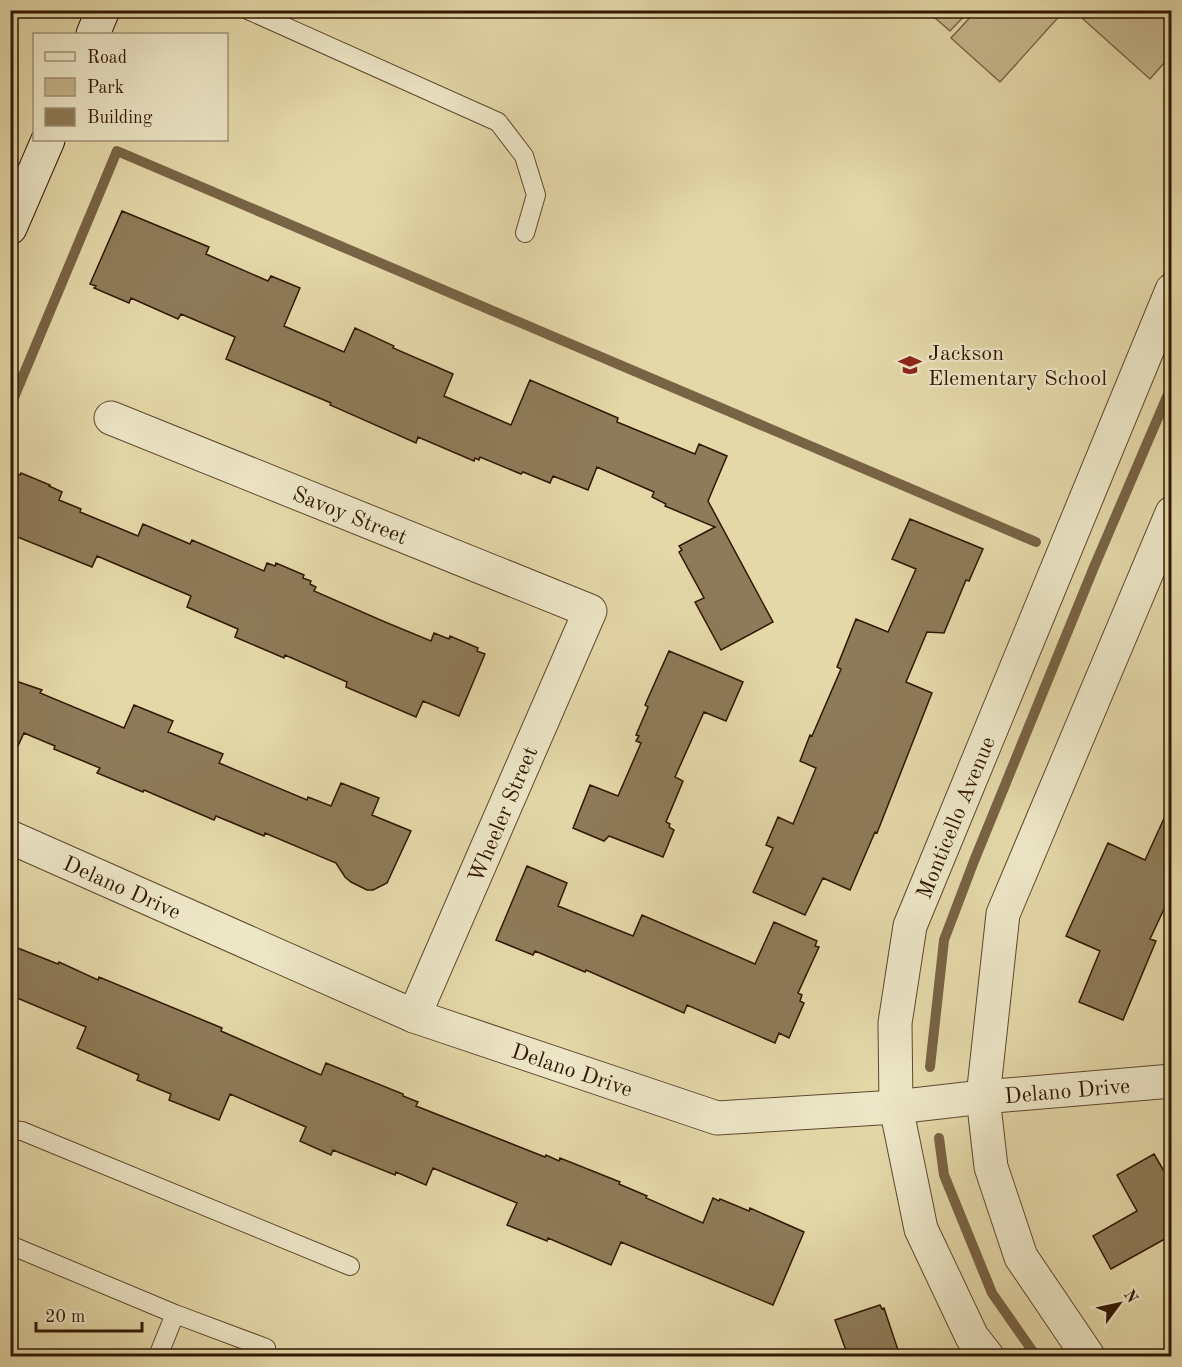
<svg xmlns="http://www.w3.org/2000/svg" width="1182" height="1367" font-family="'Old Standard TT',serif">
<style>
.green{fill:#c6b78d;stroke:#7c6748;stroke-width:1.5}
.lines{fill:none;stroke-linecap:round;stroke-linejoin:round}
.stream{stroke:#786344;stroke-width:10}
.building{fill:#8e7b59;stroke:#311702;stroke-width:1.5}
.service-casing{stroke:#5e472c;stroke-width:20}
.minor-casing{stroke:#5e472c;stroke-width:35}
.secondary-casing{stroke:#311702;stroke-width:35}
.service{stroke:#ede6c7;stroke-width:18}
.minor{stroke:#ede6c7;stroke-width:33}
.secondary{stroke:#ede6c7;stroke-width:33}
.labels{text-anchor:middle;stroke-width:4.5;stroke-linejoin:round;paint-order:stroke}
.poi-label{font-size:22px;fill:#311702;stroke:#ede6c7;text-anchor:start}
.street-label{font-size:22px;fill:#311702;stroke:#ede6c7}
</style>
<rect width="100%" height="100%" fill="#e4d8a9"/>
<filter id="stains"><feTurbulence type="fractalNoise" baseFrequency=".00333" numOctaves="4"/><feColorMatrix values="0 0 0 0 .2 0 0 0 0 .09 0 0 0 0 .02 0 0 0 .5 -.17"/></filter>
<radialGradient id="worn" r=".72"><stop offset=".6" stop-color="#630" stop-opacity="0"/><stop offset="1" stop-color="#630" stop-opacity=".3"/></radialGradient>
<path class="green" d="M927,11H969L950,31Z
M976,11V10L1064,11L1000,82L951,38Z
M1090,11H1171V55L1150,79L1083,19Z"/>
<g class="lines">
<path class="stream" d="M10,407L117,151L1036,542
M930,1067L944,940L974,861L1094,567L1172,385
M939,1138L944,1175L992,1293L1036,1356"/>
</g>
<path class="building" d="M122,211L209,247L206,254L268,281L271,276L300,288L284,326L344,352L355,328L394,346L393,348L453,374L444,396L511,425L530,380L618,418L617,422L695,454L699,444L727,456L708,501L773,622L721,650L695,602L704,598L679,552L682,550L679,546L715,527L665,506L666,504L652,497L654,492L597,467L588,490L553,476L550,483L523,472L521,474L480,457L479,460L475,458L474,461L418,437L416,443L330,405L331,403L226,359L235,337L181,314L178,319L131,298L129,303L94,288L96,286L90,284Z
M10,471L20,475L21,473L50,485L49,486L62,492L59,500L81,509L80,512L138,536L143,524L190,544L192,540L264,571L267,563L275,566L276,563L304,575L303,578L311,581L310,584L316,587L314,591L385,622L431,641L434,633L449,639L450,636L478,648L477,651L485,654L459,716L423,701L416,717L346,687L347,682L285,655L284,658L235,637L238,629L187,607L191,596L97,556L92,567L10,534Z
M910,519L983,549L969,581L966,580L944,633L927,632L906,682L932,693L877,833L875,832L850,890L823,878L805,915L753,892L773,848L766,845L778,817L793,824L816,768L800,761L810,735L812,736L841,669L837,667L856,619L888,632L916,569L892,559Z
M669,651L743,682L726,721L704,712L675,777L683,781L666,822L670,824L669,827L674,830L663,857L609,836L604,841L573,828L590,785L618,796L641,743L636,741L639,736L636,735L648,707L645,705Z
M10,679L42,690L40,693L124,728L134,705L173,721L168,732L223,754L219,763L307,800L308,797L331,806L341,783L379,798L372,815L411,831L387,883L373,890H367L351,882L345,877L336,863L265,833L264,836L216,816L214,820L144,790L143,792L97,773L100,768L54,749L55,746L24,733L10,763Z
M1172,801V892L1150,939L1156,941L1123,1020L1079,1002L1100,951L1066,936L1108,843L1145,860Z
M527,866L567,883L558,906L633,936L642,915L755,964L774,922L817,941L815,946L819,947L798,993L802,995L800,1001L804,1003L789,1038L779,1033L775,1043L687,1005L684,1013L586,970L585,972L535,951L533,955L496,940Z
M10,945L58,964L59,962L98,980L99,977L222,1028L221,1031L321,1075L326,1063L403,1094V1096L418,1102L416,1106L545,1157L546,1155L559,1161L560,1158L620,1182L619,1184L647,1196L646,1198L703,1223L713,1198L719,1201L720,1199L749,1211L750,1208L804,1232L773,1305L621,1242L611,1265L548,1238L547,1241L507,1225L517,1203L433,1168L426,1185L396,1172L395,1175L333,1150L331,1155L300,1141L306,1127L230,1094L219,1120L169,1100L171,1094L137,1080L139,1075L77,1048L86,1027L10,995Z
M1154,1154L1172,1185V1235L1111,1269L1093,1236L1137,1211L1117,1175Z
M880,1305L882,1309L884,1308L900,1356H848L835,1320Z"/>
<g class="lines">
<g class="service-casing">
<path id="service" d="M248,10L498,122L524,156L536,195L525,233
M10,1130L22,1131L350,1266
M10,1245L175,1314L158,1356
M175,1314L266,1348L264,1356"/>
</g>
<g class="minor-casing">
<g id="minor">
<path id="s1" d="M111,418L590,611L414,1016"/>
<path id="s2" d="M10,837L414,1016L717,1118L896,1107L983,1097L1172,1081"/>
<path id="s3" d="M987,1356L972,1337L921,1229L896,1107L895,1023L910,926L1172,290"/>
<path d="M1088,1356L1021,1257L991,1167L983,1097L1003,914L1172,513"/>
</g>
</g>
<g class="secondary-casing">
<path id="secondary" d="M93,34L103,10
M10,228L48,140"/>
</g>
<use href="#service" class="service"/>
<use href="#minor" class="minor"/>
<use href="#secondary" class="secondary"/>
</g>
<defs>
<g id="school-bare" transform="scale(1.8)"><path d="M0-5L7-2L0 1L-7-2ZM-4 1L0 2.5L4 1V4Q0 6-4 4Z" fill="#8f2418" stroke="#ede6c7" stroke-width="2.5" paint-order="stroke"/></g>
</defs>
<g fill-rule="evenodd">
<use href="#school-bare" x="910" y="365"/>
</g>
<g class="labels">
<g class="poi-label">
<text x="928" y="360">Jackson<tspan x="928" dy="25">Elementary School</tspan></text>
</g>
<g class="street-label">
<text dy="8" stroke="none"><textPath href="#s1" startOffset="258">Savoy Street</textPath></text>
<text transform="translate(502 814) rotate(-67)" y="8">Wheeler Street</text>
<text dy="8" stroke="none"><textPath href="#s3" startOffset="568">Monticello Avenue</textPath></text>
<text dy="8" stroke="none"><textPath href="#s2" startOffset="123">Delano Drive</textPath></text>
<text dy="8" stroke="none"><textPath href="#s2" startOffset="609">Delano Drive</textPath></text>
<text dy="8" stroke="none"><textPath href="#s2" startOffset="1113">Delano Drive</textPath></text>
</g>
</g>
<rect width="1182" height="1367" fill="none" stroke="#e4d8a9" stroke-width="36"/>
<rect x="12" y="12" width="1158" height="1343" fill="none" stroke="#311702" stroke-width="3"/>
<rect x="18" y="18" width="1146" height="1331" fill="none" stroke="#311702" stroke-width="1.5"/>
<rect x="33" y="33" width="195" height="108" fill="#ede6c7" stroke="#a29378" stroke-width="1.5"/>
<rect x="45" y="52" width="30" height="9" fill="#ede6c7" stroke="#a29378" stroke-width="1.5"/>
<text x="87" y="63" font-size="18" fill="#311702">Road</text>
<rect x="45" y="78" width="30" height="18" fill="#c6b78d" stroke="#a29378" stroke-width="1.5"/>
<text x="87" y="93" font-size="18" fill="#311702">Park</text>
<rect x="45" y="108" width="30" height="18" fill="#8e7b59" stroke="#a29378" stroke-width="1.5"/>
<text x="87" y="123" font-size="18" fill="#311702">Building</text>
<g transform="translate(1119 1304) rotate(57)" stroke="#ede6c7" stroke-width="4.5" paint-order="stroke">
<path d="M0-4.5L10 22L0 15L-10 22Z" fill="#311702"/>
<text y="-9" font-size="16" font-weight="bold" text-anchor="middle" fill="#311702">N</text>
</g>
<path d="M36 1322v9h106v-9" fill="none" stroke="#311702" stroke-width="3"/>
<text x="45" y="1322" font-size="18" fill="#311702" stroke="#ede6c7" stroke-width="4.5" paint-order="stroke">20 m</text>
<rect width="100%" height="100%" filter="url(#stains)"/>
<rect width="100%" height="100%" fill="url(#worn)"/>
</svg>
